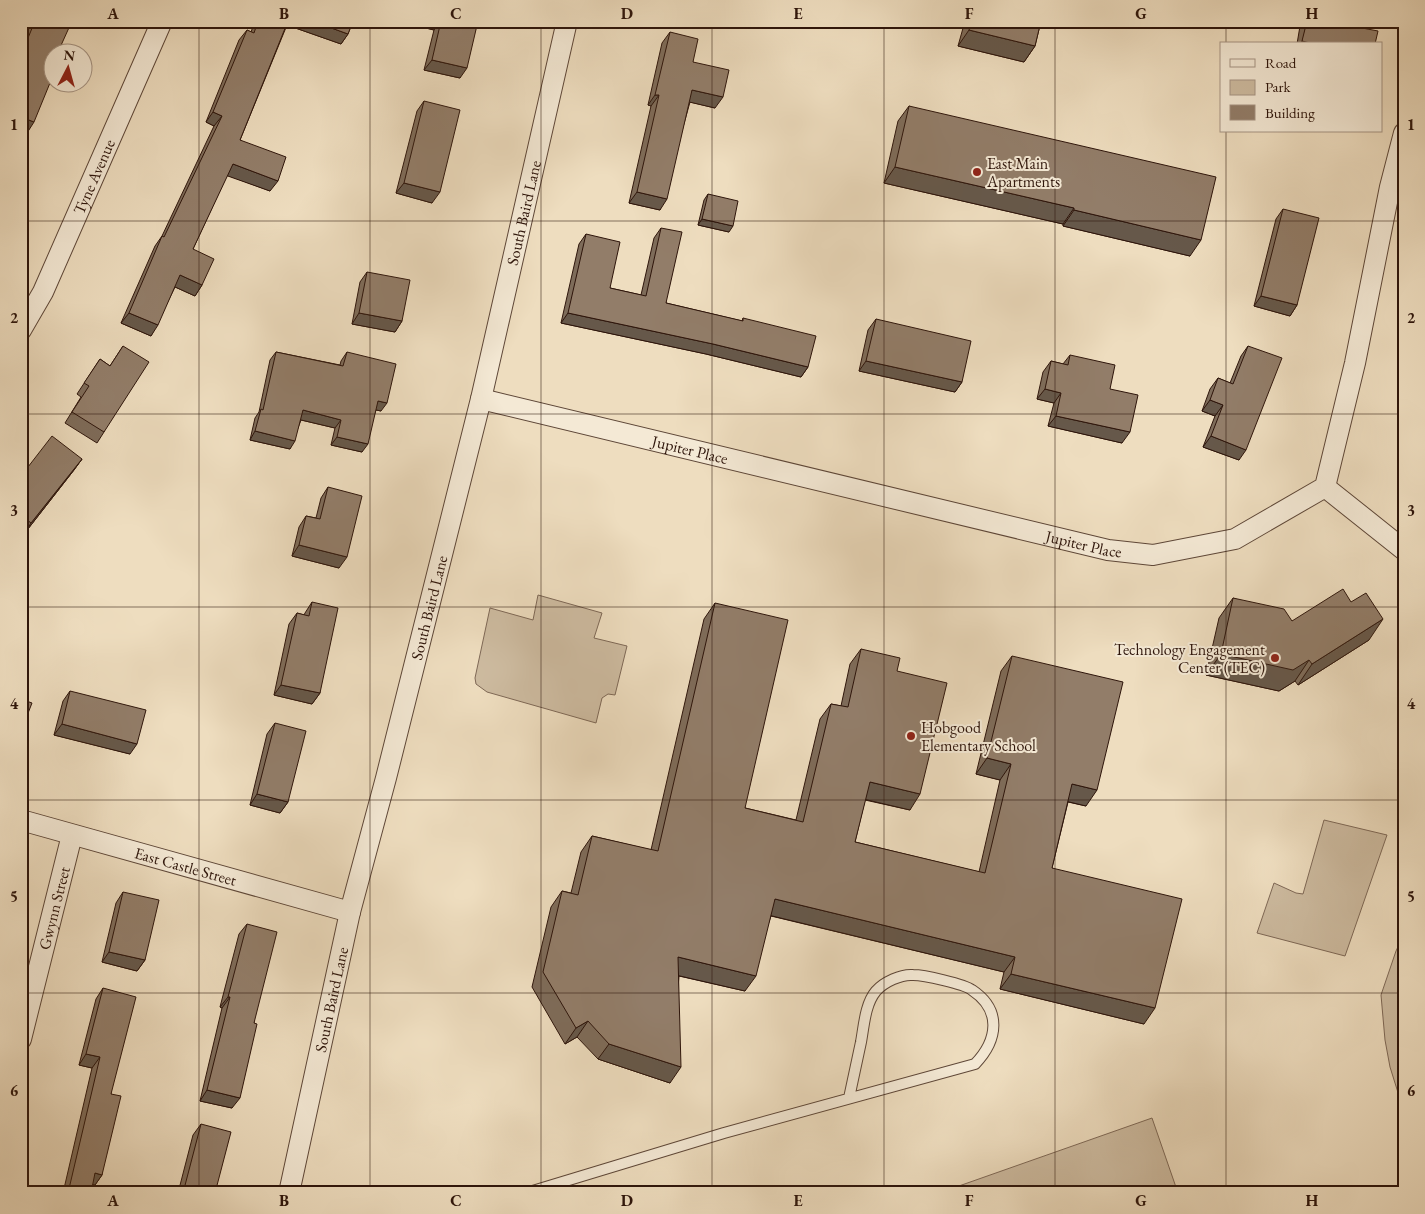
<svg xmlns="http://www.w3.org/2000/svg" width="1425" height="1214" font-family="'EB Garamond',serif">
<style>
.green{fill:#cdbba0;stroke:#7e6856}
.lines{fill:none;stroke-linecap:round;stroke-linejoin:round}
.lane-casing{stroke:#5e4738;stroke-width:12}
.street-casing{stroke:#5e4738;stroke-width:22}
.lane{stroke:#f4e9d5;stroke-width:10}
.street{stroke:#f4e9d5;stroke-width:20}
.wall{fill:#7e6c5a;stroke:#2e150b}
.shaded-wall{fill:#66584a;stroke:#2e150b}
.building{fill:#927d69;stroke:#2e150b}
.grid{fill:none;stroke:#2e150b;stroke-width:1;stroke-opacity:0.55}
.poi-dot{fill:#8f2418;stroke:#f4e9d5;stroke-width:2}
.labels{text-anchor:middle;stroke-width:4;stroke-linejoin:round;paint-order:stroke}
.poi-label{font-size:16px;fill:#2e150b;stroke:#f4e9d5;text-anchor:start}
.street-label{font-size:16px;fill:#2e150b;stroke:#f4e9d5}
.neatline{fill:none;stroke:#2e150b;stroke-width:2}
.grid-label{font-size:16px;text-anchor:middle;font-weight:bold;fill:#2e150b}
</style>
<rect width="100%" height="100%" fill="#eeddbf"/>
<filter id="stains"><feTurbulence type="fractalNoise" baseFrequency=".004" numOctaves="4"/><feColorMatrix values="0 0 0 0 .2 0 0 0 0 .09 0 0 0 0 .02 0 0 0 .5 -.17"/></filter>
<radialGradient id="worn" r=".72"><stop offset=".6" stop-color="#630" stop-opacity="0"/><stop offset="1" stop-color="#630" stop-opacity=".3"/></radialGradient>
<path class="green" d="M538,595L602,613L594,638L627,646L615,695L608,694L602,698L596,723L487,692L476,684L475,678L490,608L533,620Z
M1324,820L1387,835L1345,956L1257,933L1274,883L1296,893L1303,894Z
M1404,934V1098L1400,1099L1390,1067L1385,1040L1381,995L1396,951Z
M1152,1118L1178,1193H939Z"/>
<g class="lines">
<g class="lane-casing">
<path id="lane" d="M526,1193L724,1133L975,1064C998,1040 1002,1010 972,990C964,984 924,975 913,975C901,974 884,982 876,991C865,1004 864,1026 861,1042C857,1061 853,1079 849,1098"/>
</g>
<g class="street-casing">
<g id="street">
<path id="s1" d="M21,330L43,292L162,21"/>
<path id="s2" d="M481,399L1108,550L1153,555L1235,539L1325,487L1355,363L1390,187L1404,133"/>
<path d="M1325,487L1404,550"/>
<path id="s3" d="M21,820L350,912"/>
<path id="s4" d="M21,1039L72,835"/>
<path id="s5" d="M289,1193L350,912L386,778L481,399L567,21"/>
</g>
</g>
<use href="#lane" class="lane"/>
<use href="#street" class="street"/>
</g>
<path class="wall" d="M24,21H72L52,52L27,133L21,131V48L28,31L21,28Z
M255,21H353L348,34L341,44L287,25L240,140L270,191L227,175L193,249L202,285L195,296L175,287L151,336L121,323L155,246L162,236L214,126L206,122L239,40L247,30L251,32Z
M398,21H478L460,78L424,70L434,30Z
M965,21H1041L1035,46L1024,62L958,46Z
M1304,21H1358L1357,27L1375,44H1297L1300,26Z
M670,32L693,62L715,108L690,102L660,210L629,203L651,106L648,105L662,43Z
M424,101L432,203L396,193L417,111Z
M909,106L1190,256L1063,226V224L884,183L898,121Z
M708,194L729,232L698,225L704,200Z
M1283,209L1297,305L1290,316L1254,306L1276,219Z
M661,228L666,303L742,321L743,318L808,367L801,377L706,354L561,323L579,244L586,234L610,288L641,295L654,238Z
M367,272L402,321L395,332L352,324L360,282Z
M876,319L962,382L955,392L859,371L868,330Z
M123,346L104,432L97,443L65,423L81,397L77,394L100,359L110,366Z
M1248,346L1239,460L1203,447L1215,416L1202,411L1210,389L1218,378L1230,383L1241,356Z
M276,352L340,365L341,361L347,352L381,411L376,410L362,452L331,445L335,428L301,420L290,449L250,440L255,418L259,412L270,360Z
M1070,355L1110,389L1122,443L1048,426L1054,403L1037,399L1043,372L1051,361L1063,364Z
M82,459L74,470L24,534L21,532V476Z
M328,487L339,568L292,556L299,527L306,516L316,518L321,498Z
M1233,598L1292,621L1369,640L1298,685L1295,681L1279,691L1206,675L1219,618Z
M312,602L320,693L312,704L274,695L289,624L297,613L304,615L305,613Z
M715,603L745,808L796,820L820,719L831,704L841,706L850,664L861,649L897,671L910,810L865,800L855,842L979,872L1000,780L976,774L1001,671L1012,656L1086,806L1068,802L1052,868L1144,1024L1000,989L1004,972L771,916L745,991L679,976L670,1083L598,1059L577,1037L565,1044L532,987L551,907L562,891L571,893L581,852L592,836L651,850L704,619Z
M70,691L130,754L54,735L63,701Z
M275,723L288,802L280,813L250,805L267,734Z
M123,892L145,960L137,971L102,962L116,903Z
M247,924L254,1023L232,1108L200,1101L222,1008L220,1007L239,934Z
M103,988L111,1094L102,1175L95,1185H93L91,1193H63L92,1068L79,1065L96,999Z
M201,1124L215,1193H178L193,1135Z"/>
<path class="shaded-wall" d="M286,21H312L348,34L341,44L284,24Z
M398,21H440L434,30Z
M969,30L1035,46L1024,62L958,46Z
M1302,41L1314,44H1301Z
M432,60L467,68L460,78L424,70Z
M692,90L723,97L715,108L685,101Z
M655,95H659L651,106L648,105Z
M213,112L222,116L214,126L206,122Z
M21,117L34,122L27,133L21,131Z
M233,164L278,181L270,191L225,175Z
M895,167L1074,208L1063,224L884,183Z
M404,183L440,192L432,203L396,193Z
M637,192L667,199L660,210L629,203Z
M1074,210L1201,240L1190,256L1063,226Z
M702,219L733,226L729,232L698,225Z
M180,275L202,285L195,296L173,286Z
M1261,296L1297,305L1290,316L1254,306Z
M129,313L158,325L151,336L121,323Z
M359,313L402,321L395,332L352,324Z
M568,313L713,344L808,367L801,377L706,354L561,323Z
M866,361L962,382L955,392L859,371Z
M1045,389L1061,393L1054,403L1037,399Z
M1210,400L1223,405L1215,416L1202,411Z
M378,401L387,403L381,411L372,409Z
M303,410L341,420L335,428L297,419Z
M1056,416L1130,432L1122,443L1048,426Z
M255,431L295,441L290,449L250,440Z
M1211,436L1246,450L1239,460L1203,447Z
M337,437L368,444L362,452L331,445Z
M82,459L74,470L24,534L31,523Z
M299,545L347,557L339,568L292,556Z
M1383,619L1369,640L1298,685L1312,664Z
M1221,654L1309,660L1295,681L1279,691L1206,675Z
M281,685L320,693L312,704L274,695Z
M62,724L137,744L130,754L54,735Z
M987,758L1011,764L1000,780L976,774Z
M870,782L920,794L910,810L859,798Z
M1072,784L1097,790L1086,806L1061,800Z
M257,794L288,802L280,813L250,805Z
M775,899L1015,957L1004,972L764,914Z
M109,952L145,960L137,971L102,962Z
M678,957L756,976L745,991L667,973Z
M1011,974L1155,1008L1144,1024L1000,989Z
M228,997H230L222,1008L220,1007Z
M588,1021L577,1037L565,1044L576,1028Z
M609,1044L681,1067L670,1083L598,1059Z
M86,1054L100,1057L92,1068L79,1065Z
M207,1090L240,1098L232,1108L200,1101Z
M95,1173L102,1175L95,1185L88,1184Z"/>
<path class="building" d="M35,21H72L58,52H52V78L34,122L21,117V55Z
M258,21H288L240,140L286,157L278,181L233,164L193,249L214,259L202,285L180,275L158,325L129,313L162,236L164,237L222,116L213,112L247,30L254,33Z
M312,21H353L348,34Z
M441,21H478L467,68L432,60Z
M972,21H1041L1035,46L969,30Z
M1307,21H1358L1357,27L1378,31L1375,44H1314L1302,41Z
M670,32L698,39L693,62L729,70L723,97L692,90L667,199L637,192L659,95H655Z
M424,101L460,110L440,192L404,183Z
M909,106L1216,177L1201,240L1074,210V208L895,167Z
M708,194L738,201L733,226L702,219Z
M1283,209L1319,218L1297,305L1261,296Z
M661,228L682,232L666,303L743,321V318L816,336L808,367L713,344L568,313L586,234L620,242L610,288L646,296Z
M367,272L410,280L402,321L359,313Z
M876,319L971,341L962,382L866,361Z
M123,346L149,362L104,432L72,412L89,386L84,383L100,359L110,366Z
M1248,346L1282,358L1246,450L1211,436L1223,405L1210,400L1218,378L1233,384Z
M276,352L343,366L347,352L396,364L387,403L378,401L368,444L337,437L341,420L303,410L295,441L255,431L261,409L263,410Z
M1070,355L1115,365L1110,389L1138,395L1130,432L1056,416L1061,393L1045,389L1051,361L1068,365Z
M52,436L82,459L31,523L21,515V476Z
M328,487L362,496L347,557L299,545L306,516L320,519Z
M1343,589L1351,602L1366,593L1383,619L1312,664L1309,660L1293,670L1221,654L1233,598L1284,609L1292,621Z
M312,602L338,608L320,693L281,685L297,613L309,616Z
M715,603L788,620L745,808L803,822L831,704L848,707L861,649L900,658L897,671L947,683L920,794L870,782L855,842L985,873L1011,764L987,758L1012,656L1123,682L1097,790L1072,784L1052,868L1182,899L1155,1008L1011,974L1015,957L775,899L756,976L678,957L681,1067L609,1044L588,1021L576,1028L543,972L562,891L578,895L592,836L658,851Z
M70,691L146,710L137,744L62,724Z
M21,699L32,703L21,731Z
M275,723L306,731L288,802L257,794Z
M123,892L159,900L145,960L109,952Z
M247,924L277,932L254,1023L257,1024L240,1098L207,1090L230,997H228Z
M103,988L136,997L111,1094L121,1096L102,1175L95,1173L91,1193H68L100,1057L86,1054Z
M201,1124L231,1132L215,1193H183Z"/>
<path class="grid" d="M199,21V1193M370,21V1193M541,21V1193M712,21V1193M884,21V1193M1055,21V1193M1226,21V44M1226,131V1193M21,221H1404M21,414H1404M21,607H1404M21,800H1404M21,993H1404"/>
<g class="poi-dot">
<circle cx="977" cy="172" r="5"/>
<circle cx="1275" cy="658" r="5"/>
<circle cx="911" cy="736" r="5"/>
</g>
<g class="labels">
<g class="poi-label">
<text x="987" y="169">East Main<tspan x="987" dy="18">Apartments</tspan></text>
<text x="1265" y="655" text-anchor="end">Technology Engagement<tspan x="1265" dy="18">Center (TEC)</tspan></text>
<text x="921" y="733">Hobgood<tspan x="921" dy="18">Elementary School</tspan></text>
</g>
<g class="street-label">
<text dy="6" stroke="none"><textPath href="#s1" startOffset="170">Tyne Avenue</textPath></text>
<text dy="6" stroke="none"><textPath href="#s5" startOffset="1008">South Baird Lane</textPath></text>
<text dy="6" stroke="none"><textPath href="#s2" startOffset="215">Jupiter Place</textPath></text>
<text dy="6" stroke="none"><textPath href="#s2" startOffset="620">Jupiter Place</textPath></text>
<text dy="6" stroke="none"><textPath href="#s5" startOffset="602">South Baird Lane</textPath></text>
<text dy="6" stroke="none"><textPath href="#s3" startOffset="171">East Castle Street</textPath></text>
<text dy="6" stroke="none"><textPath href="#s4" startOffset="135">Gwynn Street</textPath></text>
<text dy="6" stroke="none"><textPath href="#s5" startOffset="198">South Baird Lane</textPath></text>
</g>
</g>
<rect width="1425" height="1214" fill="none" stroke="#eeddbf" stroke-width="55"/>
<rect x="1220" y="42" width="162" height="90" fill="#f4e9d5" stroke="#a59484"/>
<rect x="1230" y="59" width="25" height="8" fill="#f4e9d5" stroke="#a59484"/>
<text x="1265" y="68" font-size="15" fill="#2e150b">Road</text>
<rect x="1230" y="80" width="25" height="15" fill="#cdbba0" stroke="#a59484"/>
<text x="1265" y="92" font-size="15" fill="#2e150b">Park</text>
<rect x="1230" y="105" width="25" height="15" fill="#927d69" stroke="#a59484"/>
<text x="1265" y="118" font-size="15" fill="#2e150b">Building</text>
<g transform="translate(68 68) rotate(6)"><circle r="24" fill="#f4e9d5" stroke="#a59484"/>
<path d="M0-4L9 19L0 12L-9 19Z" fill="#8f2418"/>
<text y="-8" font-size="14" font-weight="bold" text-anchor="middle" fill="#2e150b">N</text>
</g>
<rect x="28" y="28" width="1370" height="1158" class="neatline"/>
<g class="grid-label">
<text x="113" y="19">A</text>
<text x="284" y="19">B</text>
<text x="456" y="19">C</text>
<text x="627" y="19">D</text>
<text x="798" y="19">E</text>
<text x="969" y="19">F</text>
<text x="1141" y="19">G</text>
<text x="1312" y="19">H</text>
<text x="14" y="130">1</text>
<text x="1411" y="130">1</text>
<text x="14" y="323">2</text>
<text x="1411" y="323">2</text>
<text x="14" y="516">3</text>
<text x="1411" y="516">3</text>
<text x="14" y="709">4</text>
<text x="1411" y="709">4</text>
<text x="14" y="902">5</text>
<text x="1411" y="902">5</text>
<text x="14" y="1096">6</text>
<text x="1411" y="1096">6</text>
<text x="113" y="1206">A</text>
<text x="284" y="1206">B</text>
<text x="456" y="1206">C</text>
<text x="627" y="1206">D</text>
<text x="798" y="1206">E</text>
<text x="969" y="1206">F</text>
<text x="1141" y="1206">G</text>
<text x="1312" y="1206">H</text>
</g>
<rect width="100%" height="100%" filter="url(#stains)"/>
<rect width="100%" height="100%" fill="url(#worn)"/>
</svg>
